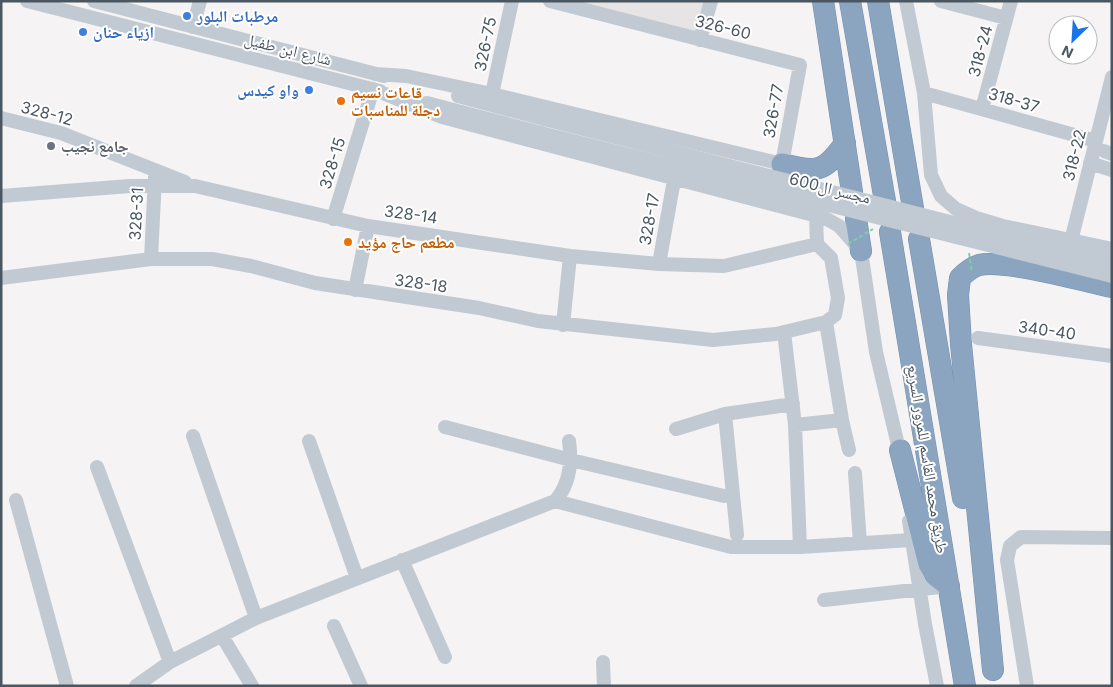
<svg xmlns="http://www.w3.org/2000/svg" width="1113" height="687" font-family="Inter,'Noto Naskh Arabic',sans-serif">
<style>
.education{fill:#e6e4e5}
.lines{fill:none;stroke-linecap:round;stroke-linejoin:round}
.highway-casing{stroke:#7690ad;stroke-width:22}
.minor{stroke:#c1cad2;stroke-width:14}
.highway{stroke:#8ba5c1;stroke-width:21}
.path-bridge{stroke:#7ad0a6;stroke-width:2;stroke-dasharray:4 2.5;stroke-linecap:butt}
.minor-bridge{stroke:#c1cad2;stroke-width:14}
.shop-dot{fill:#3f7fe0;stroke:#fff;stroke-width:2}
.food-dot{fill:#e8710a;stroke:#fff;stroke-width:2}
.worship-dot{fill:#6b7280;stroke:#fff;stroke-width:2}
.labels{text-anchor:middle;stroke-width:4;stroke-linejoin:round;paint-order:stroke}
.shop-label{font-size:16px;font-weight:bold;fill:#366cbe;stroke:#fff;text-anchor:start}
.street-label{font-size:16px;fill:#4a5661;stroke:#fff}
.food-label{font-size:16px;font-weight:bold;fill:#c56008;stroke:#fff;text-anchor:start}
.worship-label{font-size:16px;font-weight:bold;fill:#5b616d;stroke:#fff;text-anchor:start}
</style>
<rect width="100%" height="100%" fill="#f5f3f3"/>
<path class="education" d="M570,1H705L696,35Z"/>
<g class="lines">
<g class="highway-casing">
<path id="highway" d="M823,1L852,192
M850,1L885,201
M878,1L913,208
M782,164C816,173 824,173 845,143
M856,219L861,251
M890,232L965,686
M919,239L963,498
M900,450L929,564L936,576L949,586
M993,670L961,344L958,295L960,278C965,273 972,267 979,265C1005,259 1083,281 1112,287"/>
</g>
<path class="minor" d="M27,1L380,91
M94,1L384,76
M906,1L924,93L931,175L941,196L956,209L976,218L1003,226L1112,249
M941,1L1006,18
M193,27L200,1
M700,40L711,1
M375,74L406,76L492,94L782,164L800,65L550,1
M924,93L1096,141
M492,94L512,1
M458,96L544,119
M427,103L541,133
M982,109L1011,1
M1,118L61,133L185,182
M1104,151L1112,154
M1090,163L1112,170
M1,196L130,186H195L368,226L570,256L659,264L724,266L817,244
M333,219L373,89L442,117L825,218L839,226L861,251L876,352L901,458
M1071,241L1112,77
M151,259L155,177
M659,264L674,180
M1,278L151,259H212L251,266L315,283L479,308L538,321L713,340L776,334L826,322L835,315L838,298L831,258L817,244L816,216
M355,290L368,226
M563,325L570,256
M784,332L795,425L800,547
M978,338L1112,356
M842,420L849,450
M795,425L842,420L826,322
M445,427L571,460L724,496
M676,429L725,414
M193,436L256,618
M309,441L357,578
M97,467L170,662
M855,473L860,543
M16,500L67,686
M555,501L731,547H800L912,540
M909,521L925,624L937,686
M737,535L725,414L793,404
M402,560L445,657
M824,600L949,586
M334,626L361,686
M222,636L252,686
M603,662L604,686
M136,686L170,662L256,618L555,501C570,484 572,462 569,441
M1027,686L1007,560L1010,546L1021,537L1112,538"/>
<use href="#highway" class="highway"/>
<path class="path-bridge" d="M848,244L873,229
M969,253L972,272"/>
<path class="minor-bridge" d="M544,119L1112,263
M541,133L1112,276"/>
</g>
<g class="shop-dot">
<circle cx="187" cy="16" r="5"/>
<circle cx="83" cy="32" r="5"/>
<circle cx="309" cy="90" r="5"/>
</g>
<g class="food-dot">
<circle cx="341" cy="101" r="5"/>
<circle cx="348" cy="242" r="5"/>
</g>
<circle class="worship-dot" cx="51" cy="146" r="5"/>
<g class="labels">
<g class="shop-label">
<text x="197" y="22">مرطبات البلور</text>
<text x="93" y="38">ازياء حنان</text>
<text x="299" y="96" text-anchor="end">واو كيدس</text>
</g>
<g class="street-label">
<text transform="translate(723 27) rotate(14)" y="6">326-60</text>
<text transform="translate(485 44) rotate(-78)" y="6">326-75</text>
<text transform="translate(288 49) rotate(14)" y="6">شارع ابن طفيل</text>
<text transform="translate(980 51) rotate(-75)" y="6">318-24</text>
<text transform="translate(1014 100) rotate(16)" y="6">318-37</text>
<text transform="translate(773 111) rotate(-80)" y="6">326-77</text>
<text transform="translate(47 113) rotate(15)" y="6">328-12</text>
<text transform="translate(1074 155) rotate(-76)" y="6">318-22</text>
<text transform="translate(332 163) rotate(-73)" y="6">328-15</text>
<text transform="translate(830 188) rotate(14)" y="6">مجسر ال600</text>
<text transform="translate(136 214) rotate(-87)" y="6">328-31</text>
<text transform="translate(411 214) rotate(8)" y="6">328-14</text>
<text transform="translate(649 219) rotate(-80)" y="6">328-17</text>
<text transform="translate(421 283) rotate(8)" y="6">328-18</text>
<text transform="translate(1047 330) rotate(8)" y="6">340-40</text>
<text transform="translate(928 459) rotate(81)" y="6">طريق محمد القاسم للمرور السريع</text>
</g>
<g class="food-label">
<text x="351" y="98">قاعات نسيم<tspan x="351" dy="18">دجلة للمناسبات</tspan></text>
<text x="358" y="248">مطعم حاج مؤيد</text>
</g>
<g class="worship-label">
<text x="61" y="152">جامع نجيب</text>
</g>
</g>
<rect width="1113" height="687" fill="none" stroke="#4a5661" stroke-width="5"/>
<g transform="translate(1073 40) rotate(205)"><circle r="24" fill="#ffffff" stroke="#b7bbc0"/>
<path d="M0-4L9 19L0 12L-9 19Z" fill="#1a73e8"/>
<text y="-8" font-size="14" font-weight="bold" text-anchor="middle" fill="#4a5661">N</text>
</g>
</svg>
